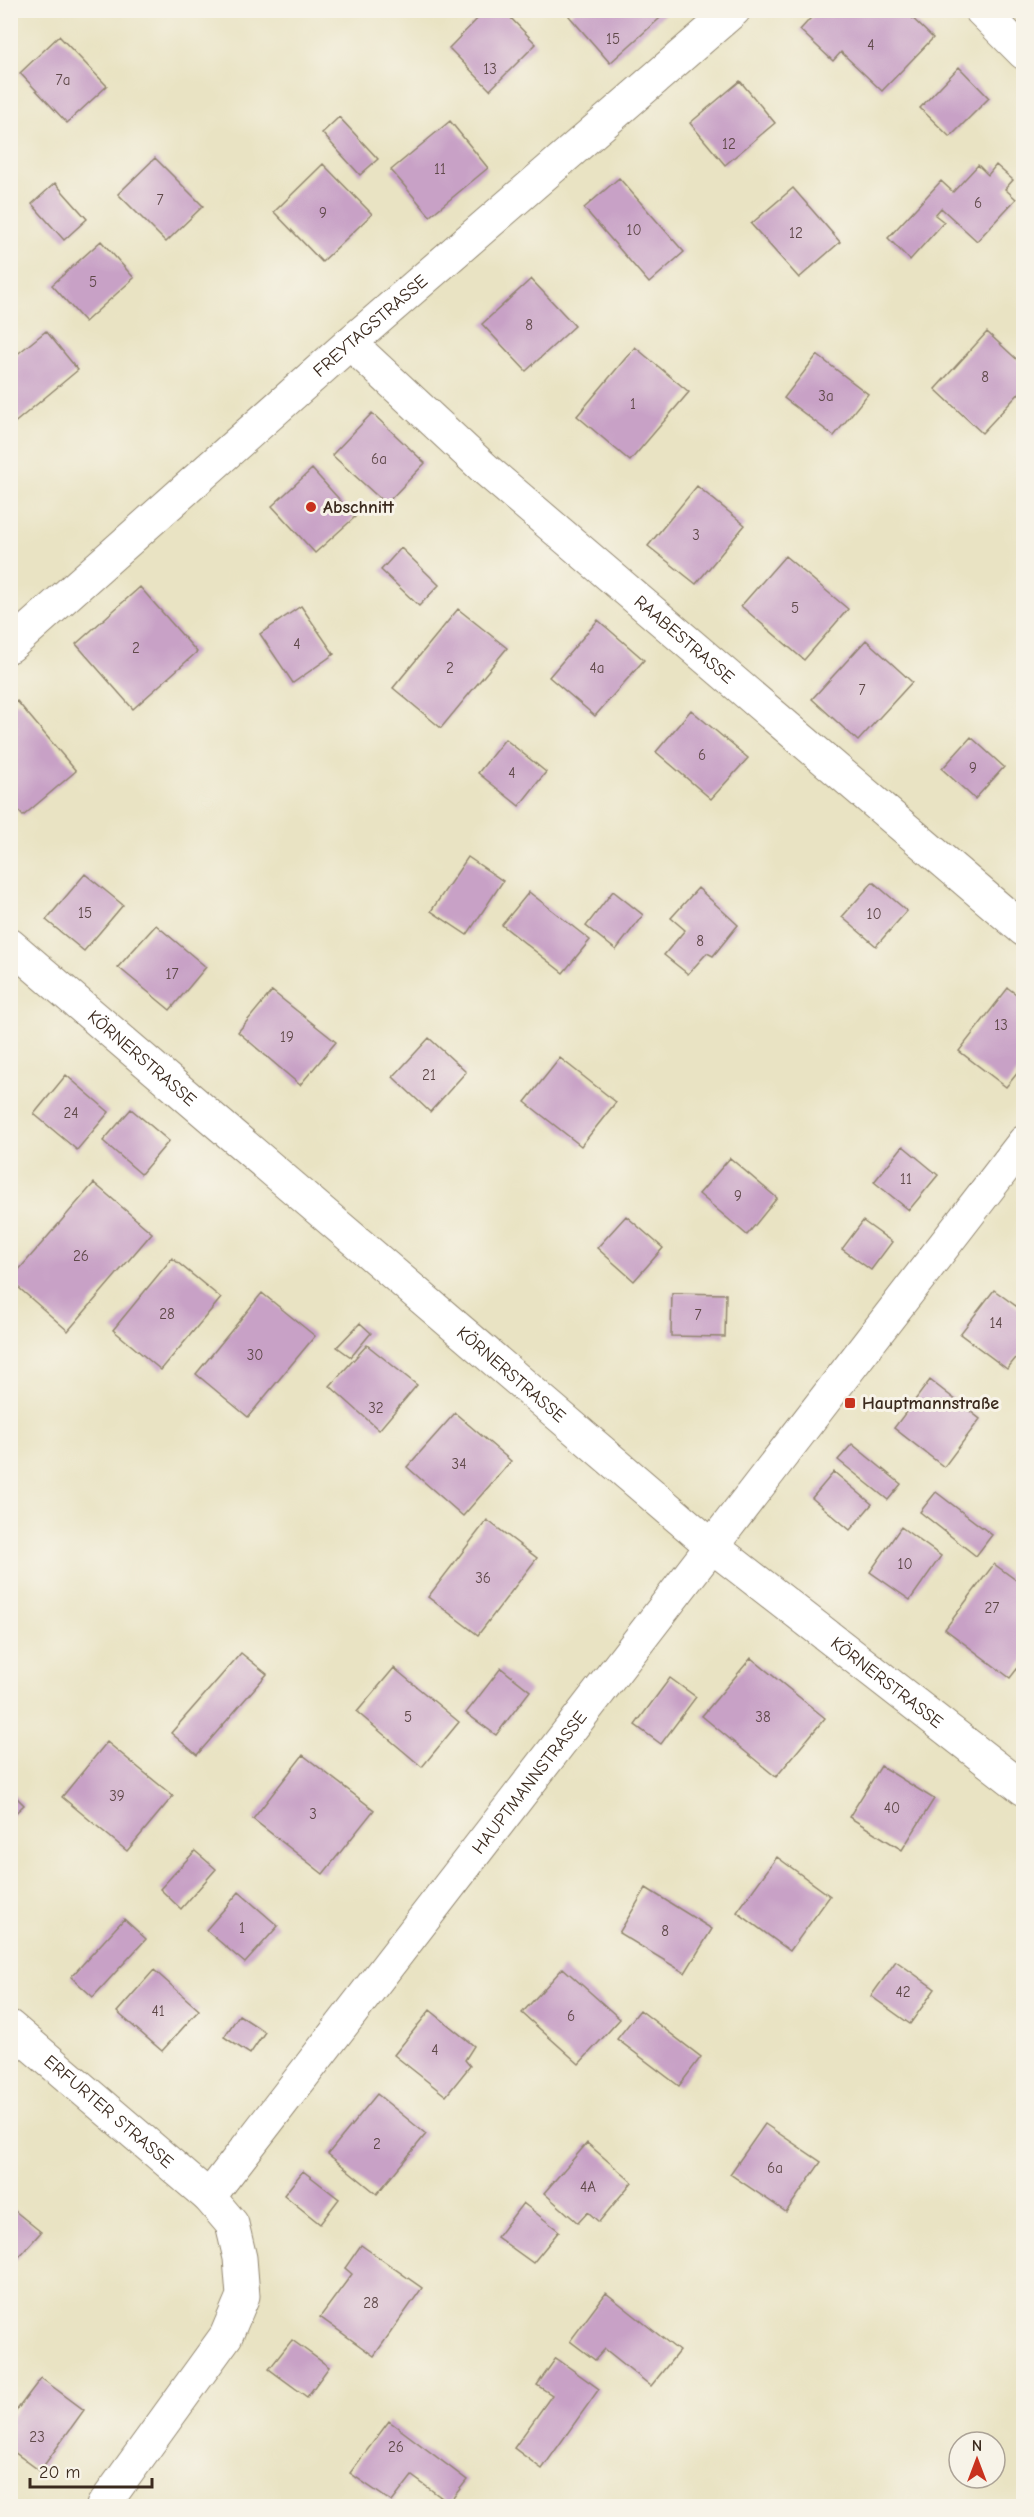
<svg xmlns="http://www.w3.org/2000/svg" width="1034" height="2517" font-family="'Comic Neue',sans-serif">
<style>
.building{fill:#c8a1c6}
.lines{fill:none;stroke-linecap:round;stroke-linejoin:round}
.street-casing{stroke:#928670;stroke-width:35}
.street{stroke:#fff;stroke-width:33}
.poi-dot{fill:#c8321e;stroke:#f7f3e8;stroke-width:2}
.labels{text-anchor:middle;stroke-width:6;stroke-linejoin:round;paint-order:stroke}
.number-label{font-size:15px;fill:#5e4848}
.street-label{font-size:18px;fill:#3b2a1e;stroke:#f7f3e8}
.poi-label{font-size:18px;font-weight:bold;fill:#3b2a1e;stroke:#f7f3e8;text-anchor:start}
</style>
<rect width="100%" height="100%" fill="#f7f3e8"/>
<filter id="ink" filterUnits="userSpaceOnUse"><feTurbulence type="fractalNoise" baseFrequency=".0167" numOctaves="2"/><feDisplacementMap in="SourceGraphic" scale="12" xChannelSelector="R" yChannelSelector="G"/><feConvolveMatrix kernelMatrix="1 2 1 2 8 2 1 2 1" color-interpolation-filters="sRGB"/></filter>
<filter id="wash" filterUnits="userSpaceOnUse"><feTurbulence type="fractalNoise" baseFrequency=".008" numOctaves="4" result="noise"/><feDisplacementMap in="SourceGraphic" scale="24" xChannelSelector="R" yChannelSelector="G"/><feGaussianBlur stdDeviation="1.35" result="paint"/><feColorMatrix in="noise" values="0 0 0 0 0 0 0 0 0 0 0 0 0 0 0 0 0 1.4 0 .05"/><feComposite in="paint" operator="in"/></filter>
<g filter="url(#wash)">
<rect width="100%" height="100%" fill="#e9e3c3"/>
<g id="blocks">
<path class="building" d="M486,10H503L536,44L490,90L449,48Z
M575,10H669L610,63L569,16Z
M818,10H904L933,38L882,91L841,52L833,61L800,30Z
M59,36L107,86L67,123L20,73Z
M959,67L989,98L950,137L920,108Z
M740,81L775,123L725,165L690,123Z
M339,117L378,159L360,175L322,133Z
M450,121L488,168L430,216L391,170Z
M155,158L203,206L166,242L118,194Z
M323,164L372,214L322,262L274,212Z
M978,165L988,175L996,165L1013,180L1005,189L1016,199L977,241L941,208L935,215L944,222L910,260L888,238L941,181L953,192Z
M619,178L684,252L649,283L584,208Z
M55,183L87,219L64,240L32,204Z
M793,188L840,242L799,278L751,224Z
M101,241L134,278L85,322L52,285Z
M531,279L575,326L526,371L482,324Z
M46,331L78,370L12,425L10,360Z
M987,332L1024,366V388L982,433L935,389Z
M635,347L689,392L630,461L577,416Z
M817,355L868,394L834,436L784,398Z
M372,413L425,463L386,504L332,455Z
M312,469L355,517L315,553L272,506Z
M697,486L745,525L696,584L648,546Z
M401,548L439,585L419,606L381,570Z
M785,556L848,609L804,660L741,606Z
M140,587L197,652L133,709L76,644Z
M301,606L334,654L293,683L260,634Z
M458,609L507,648L441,728L393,688Z
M598,620L644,660L595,716L549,677Z
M866,640L912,682L858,741L812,699Z
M17,701L76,771L23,816L10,801V707Z
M691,710L748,758L711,799L656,752Z
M971,737L1004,767L975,799L942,769Z
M505,739L546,772L519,806L478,773Z
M468,857L503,881L467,935L431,911Z
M85,874L123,905L84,951L46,920Z
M873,882L907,911L876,946L842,917Z
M698,888L738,925L713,956L707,953L688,974L664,955L685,930L671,918Z
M613,891L643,915L616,950L586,926Z
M529,892L590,940L563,973L502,925Z
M156,925L206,967L170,1010L118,967Z
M1008,988L1024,1000V1065L1006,1087L959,1051Z
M272,991L336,1042L300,1085L238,1032Z
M429,1038L466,1072L430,1112L393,1077Z
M560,1058L616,1102L581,1146L525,1102Z
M66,1075L109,1112L77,1150L34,1114Z
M131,1109L169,1141L141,1174L103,1141Z
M903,1146L938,1175L909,1210L874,1182Z
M730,1158L777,1198L747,1235L699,1194Z
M94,1183L152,1233L68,1331L10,1280Z
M626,1216L663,1248L634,1281L597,1248Z
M863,1221L892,1242L871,1270L842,1249Z
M172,1258L221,1298L161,1370L113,1330Z
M994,1290L1024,1312V1348L1007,1369L960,1334Z
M262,1293L315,1336L248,1417L196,1374Z
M672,1293L726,1294L725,1337L671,1336Z
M360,1323L371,1333L351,1357L337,1347Z
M367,1345L417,1385L379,1430L330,1386Z
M930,1380L980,1419L944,1467L894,1428Z
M455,1413L511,1461L463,1516L407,1467Z
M852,1444L901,1484L888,1500L838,1460Z
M834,1472L872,1504L850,1530L812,1498Z
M936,1492L992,1535L976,1556L920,1512Z
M487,1520L537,1558L478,1635L428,1597Z
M901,1527L941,1556L910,1600L870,1572Z
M994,1564L1024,1586V1660L1010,1678L945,1629Z
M241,1653L267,1674L197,1755L171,1733Z
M751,1658L825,1718L776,1777L702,1716Z
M394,1668L459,1722L422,1767L357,1712Z
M501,1668L530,1691L496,1735L466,1713Z
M670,1678L696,1697L661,1744L635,1725Z
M107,1742L173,1796L127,1851L62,1797Z
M303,1755L374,1810L323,1874L253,1819Z
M881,1766L934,1799L902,1850L849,1817Z
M10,1791L24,1805L10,1818Z
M195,1851L216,1869L181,1909L160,1889Z
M777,1857L830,1896L790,1951L737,1912Z
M646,1888L712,1929L685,1973L619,1933Z
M239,1892L278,1926L245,1963L206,1930Z
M124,1919L146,1939L93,1997L71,1977Z
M896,1961L935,1989L910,2024L871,1996Z
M563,1968L620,2019L579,2064L522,2013Z
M154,1970L199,2010L162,2051L117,2012Z
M430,2010L474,2046L465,2060L470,2066L446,2096L394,2055Z
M640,2010L701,2057L679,2086L617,2039Z
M239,2015L265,2032L250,2054L224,2037Z
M377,2094L426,2134L377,2194L328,2154Z
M765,2124L821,2162L786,2212L730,2174Z
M587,2143L632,2182L599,2222L588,2212L578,2223L544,2193Z
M303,2171L339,2199L320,2224L284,2195Z
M523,2203L559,2231L533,2263L497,2237Z
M10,2207L41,2232L10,2267Z
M361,2245L422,2288L374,2356L320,2317L352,2274L345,2268Z
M606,2293L679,2351L651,2386L605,2349L595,2360L570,2341Z
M292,2340L329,2367L307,2397L269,2369Z
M556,2358L599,2389L542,2469L514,2448L552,2395L537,2385Z
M41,2378L84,2410L40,2471L10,2449V2419Z
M389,2421L467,2480L449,2503L412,2476L392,2502L350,2473Z"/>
</g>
</g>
<g filter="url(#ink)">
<use href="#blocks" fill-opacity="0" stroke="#928670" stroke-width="1.5"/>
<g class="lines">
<g class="street-casing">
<g id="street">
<path d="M981,10L1024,53"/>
<path id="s1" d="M350,343L484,468L1024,930"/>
<path id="s2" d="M10,646L350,343L734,10"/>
<path id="s3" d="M10,945L713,1547L1024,1789"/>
<path id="s4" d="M10,2027L209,2197L232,2224L240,2258L243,2296L226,2336L103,2506"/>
<path id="s5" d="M209,2197L1024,1142"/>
</g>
</g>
<use href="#street" class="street"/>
</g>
</g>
<g class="poi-dot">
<circle cx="311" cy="507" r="6"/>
<rect x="844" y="1397" width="12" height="12" rx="3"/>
</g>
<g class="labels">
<g class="number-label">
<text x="613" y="44">15</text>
<text x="871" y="50">4</text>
<text x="490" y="74">13</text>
<text x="63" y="85">7a</text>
<text x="729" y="149">12</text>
<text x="440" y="174">11</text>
<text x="160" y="205">7</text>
<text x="978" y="208">6</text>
<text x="323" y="218">9</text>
<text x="634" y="235">10</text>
<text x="796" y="238">12</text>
<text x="93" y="287">5</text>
<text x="529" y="330">8</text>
<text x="985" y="382">8</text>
<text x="826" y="401">3a</text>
<text x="633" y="409">1</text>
<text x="379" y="464">6a</text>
<text x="696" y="540">3</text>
<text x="795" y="613">5</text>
<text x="297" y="649">4</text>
<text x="136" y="653">2</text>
<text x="450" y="673">2</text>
<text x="597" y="673">4a</text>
<text x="862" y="695">7</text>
<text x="702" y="760">6</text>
<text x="973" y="773">9</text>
<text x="512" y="778">4</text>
<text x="85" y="918">15</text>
<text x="874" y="919">10</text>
<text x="700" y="946">8</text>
<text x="172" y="979">17</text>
<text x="1001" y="1030">13</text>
<text x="287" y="1042">19</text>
<text x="429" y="1080">21</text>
<text x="71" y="1118">24</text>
<text x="906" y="1184">11</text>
<text x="738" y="1201">9</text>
<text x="81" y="1261">26</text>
<text x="167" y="1319">28</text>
<text x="698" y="1320">7</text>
<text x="996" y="1328">14</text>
<text x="255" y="1360">30</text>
<text x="376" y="1413">32</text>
<text x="459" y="1469">34</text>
<text x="905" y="1569">10</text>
<text x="483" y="1583">36</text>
<text x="992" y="1613">27</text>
<text x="408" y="1722">5</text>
<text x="763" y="1722">38</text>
<text x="117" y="1801">39</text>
<text x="892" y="1813">40</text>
<text x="313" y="1819">3</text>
<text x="242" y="1933">1</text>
<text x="665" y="1936">8</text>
<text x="903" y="1997">42</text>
<text x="158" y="2016">41</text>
<text x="571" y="2021">6</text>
<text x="435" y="2055">4</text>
<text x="377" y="2149">2</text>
<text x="775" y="2173">6a</text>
<text x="588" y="2192">4A</text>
<text x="371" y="2308">28</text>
<text x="37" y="2442">23</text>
<text x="396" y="2452">26</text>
</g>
<g class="street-label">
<text dy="6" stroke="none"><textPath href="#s2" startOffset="482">FREYTAGSTRASSE</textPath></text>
<text dy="6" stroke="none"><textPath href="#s1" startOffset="447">RAABESTRASSE</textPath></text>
<text dy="6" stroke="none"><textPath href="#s3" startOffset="174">KÖRNERSTRASSE</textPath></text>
<text dy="6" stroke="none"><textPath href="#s3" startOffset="660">KÖRNERSTRASSE</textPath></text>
<text dy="6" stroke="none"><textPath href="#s3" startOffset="1146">KÖRNERSTRASSE</textPath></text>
<text dy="6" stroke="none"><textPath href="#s5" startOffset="524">HAUPTMANNSTRASSE</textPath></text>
<text dy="6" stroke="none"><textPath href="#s4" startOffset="130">ERFURTER STRASSE</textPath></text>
</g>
<g class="poi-label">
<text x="323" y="513">Abschnitt</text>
<text x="862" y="1409">Hauptmannstraße</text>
</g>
</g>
<rect width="1034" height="2517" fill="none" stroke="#f7f3e8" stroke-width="36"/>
<g transform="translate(977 2460)"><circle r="28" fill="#f7f3e8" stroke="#aca397" stroke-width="1.5"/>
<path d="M0-4.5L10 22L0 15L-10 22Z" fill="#c8321e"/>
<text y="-9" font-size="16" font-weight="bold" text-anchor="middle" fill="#3b2a1e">N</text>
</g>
<path d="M30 2478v9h122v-9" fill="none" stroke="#3b2a1e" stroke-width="3"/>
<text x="39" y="2478" font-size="18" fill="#3b2a1e" stroke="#f7f3e8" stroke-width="4.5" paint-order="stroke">20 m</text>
</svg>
